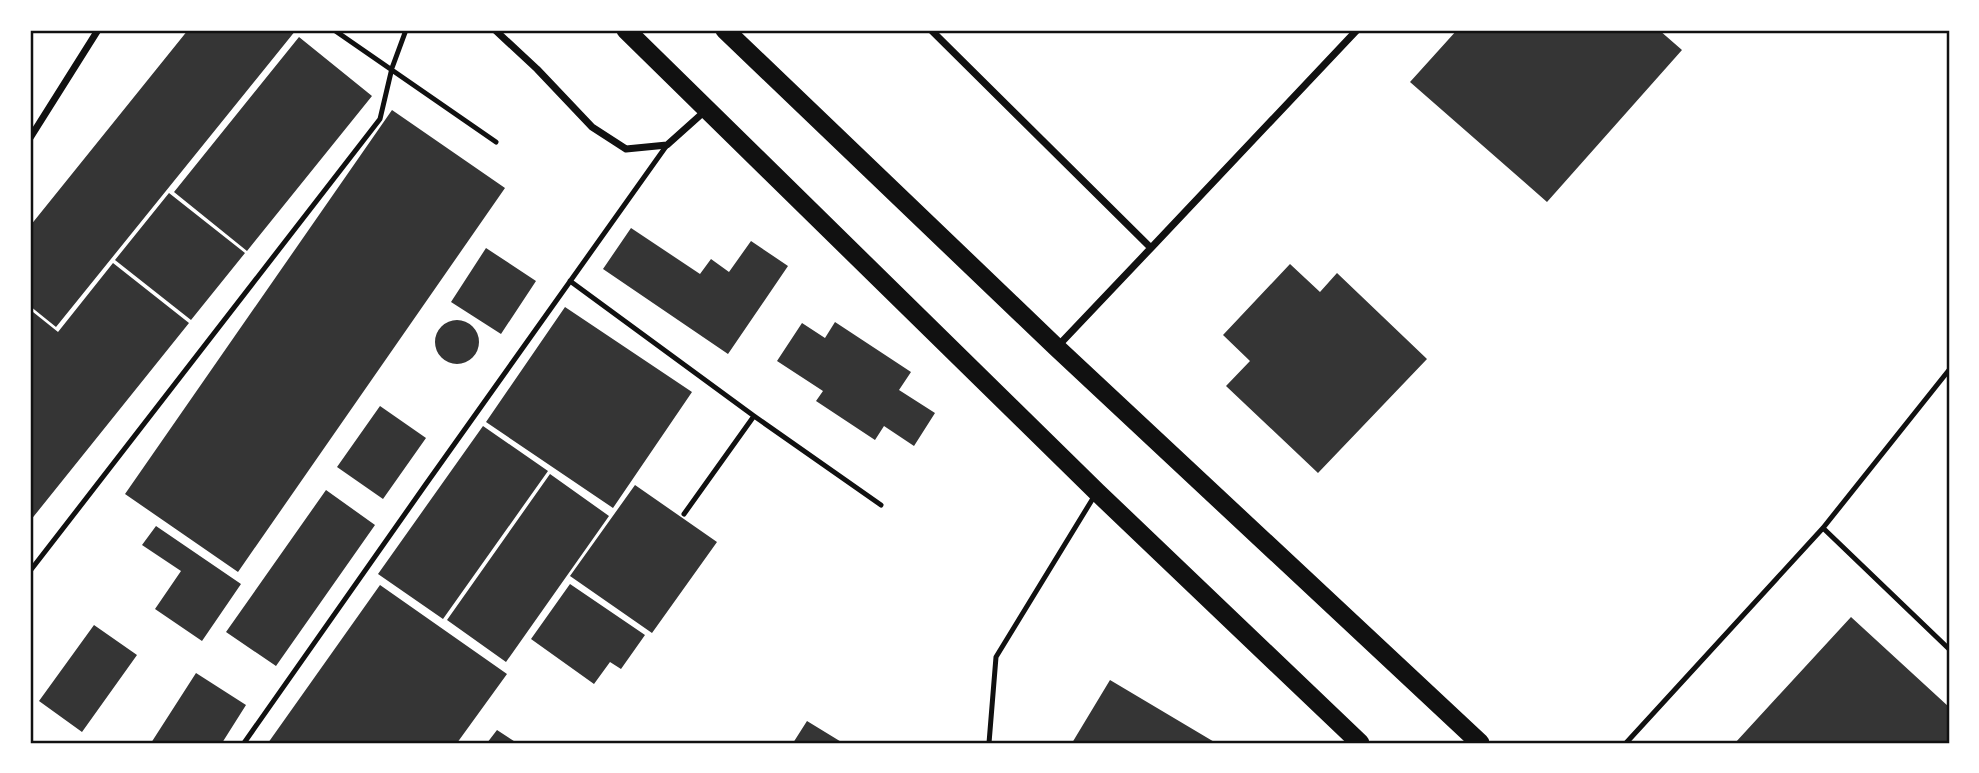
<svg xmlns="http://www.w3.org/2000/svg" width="1979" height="773" font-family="'Noto Serif',serif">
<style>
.building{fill:#353535}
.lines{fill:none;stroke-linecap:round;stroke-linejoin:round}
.service{stroke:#111;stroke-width:5}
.minor{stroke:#111;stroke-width:7}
.trunk{stroke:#111;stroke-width:19}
.neatline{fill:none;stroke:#111;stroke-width:2.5}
</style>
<rect width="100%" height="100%" fill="#fff"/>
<path class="building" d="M188,30H296L56,327L30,306V226Z
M1457,30H1659L1682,50L1547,202L1410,82Z
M299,37L372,96L247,251L174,192Z
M392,110L505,188L238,572L125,494Z
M169,193L245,253L191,320L115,260Z
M631,228L700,274L711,259L729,272L751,241L788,266L728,354L603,269Z
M486,248L536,281L501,334L451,302Z
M113,263L189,323L30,521V316L33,312L58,332Z
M1290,264L1320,292L1337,273L1427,359L1318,473L1226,386L1250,361L1223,335Z
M565,307L692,392L613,508L486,422Z
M435 342a22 22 0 1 1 44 0a22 22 0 1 1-44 0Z
M835,322L911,372L899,390L935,413L914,446L884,426L875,440L816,401L823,391L777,361L802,323L825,338Z
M380,406L426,438L383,499L337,467Z
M483,426L548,471L443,619L378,574Z
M550,474L609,516L506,662L447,620Z
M635,485L717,542L652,633L570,576Z
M326,490L375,525L276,666L226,632Z
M156,526L241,584L202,641L155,609L181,571L142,545Z
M570,584L645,635L621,669L610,662L594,684L531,639Z
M380,585L507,674L457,743H268Z
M1851,617L1949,707V743H1735Z
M94,625L137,655L82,732L39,701Z
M196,673L246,705L222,743H151Z
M1110,680L1216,743H1072Z
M807,721L843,743H793Z
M497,730L517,743H487Z"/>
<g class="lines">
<path class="service" d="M334,30L496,142
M570,281L754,416L881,505
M684,514L754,416
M1823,528L1949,649
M30,571L380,119L392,68L406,30
M244,743L426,484L667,145
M989,743L996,657L1095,495
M1626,743L1823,528L1949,370"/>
<path class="minor" d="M495,30L537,69L592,127L626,149L667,145L705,111
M931,30L1151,248L1057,347
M30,138L98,30
M1151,248L1357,30"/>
<path class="trunk" d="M626,30L1097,492L1360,743
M725,30L1056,347L1480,743"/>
</g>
<rect width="1979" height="773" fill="none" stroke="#ffffff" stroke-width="63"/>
<rect x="32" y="32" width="1916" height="710" class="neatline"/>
</svg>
